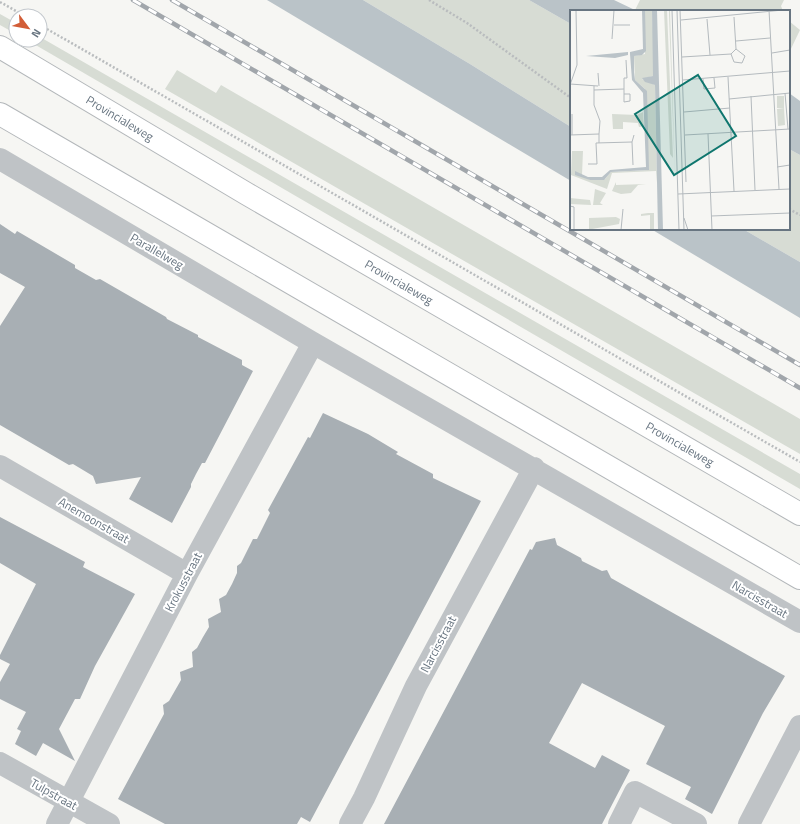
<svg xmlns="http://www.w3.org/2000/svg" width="800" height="824" font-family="'Titillium Web',sans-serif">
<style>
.green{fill:#d7dcd4}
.water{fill:#bac3c8}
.building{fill:#a8afb4}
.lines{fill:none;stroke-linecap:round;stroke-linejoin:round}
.major-casing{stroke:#b3b7ba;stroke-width:24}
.path{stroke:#b9bcbe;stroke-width:2.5;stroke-dasharray:2 2;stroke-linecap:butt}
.minor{stroke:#bfc3c6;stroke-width:22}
.major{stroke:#fff;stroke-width:22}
.rail-casing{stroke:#a1a6ab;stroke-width:4.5}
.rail{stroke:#fff;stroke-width:3;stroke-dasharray:9;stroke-linecap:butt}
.labels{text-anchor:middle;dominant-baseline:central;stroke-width:4;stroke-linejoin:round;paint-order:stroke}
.street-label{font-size:12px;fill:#687581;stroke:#fff}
.inset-road{fill:none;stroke:#b4babe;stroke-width:1}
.view{fill:#0f766e;fill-opacity:0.15;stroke:#0f766e;stroke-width:2}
.inset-edge{fill:none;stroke:#687581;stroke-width:2}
</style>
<rect width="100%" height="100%" fill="#f6f6f3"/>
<path class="green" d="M363,0H529L571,24V127L470,64Z
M640,0H784L781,6L783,11H637L635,10Z
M0,14L16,23V34L0,25Z
M789,21L800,30L789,53Z
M40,37L800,474V489L27,40H40Z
M177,70L216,93L221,85L800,419V454L165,89Z
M789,149L800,155V262L743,229H789Z"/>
<path class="water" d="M267,0H363L470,64L571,127V181Z
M529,0H614L637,11H571V24Z
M789,93L800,101V155L789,149Z
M651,229H743L800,262V318Z"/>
<path class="building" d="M0,224L15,234L17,231L75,265V268L96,280L100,279L166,317L167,319L198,335V337L242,360V365L253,371L205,463H202L196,474L191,484V487L172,523L129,499L141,477L96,484L93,476L73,464L69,465L0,425V326L25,287L0,273Z
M323,413L368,434L398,452L396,454L433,474V478L481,501L310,822L301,817L297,824H165L118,799L164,714L163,705L169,701L181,680L180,672L193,667L192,652L197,648L203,637L209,627L208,619L221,612L219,599L226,595L232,584L237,573V566L241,563L253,539H257L270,513L268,510L308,437L310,438Z
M0,517L85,562L83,567L135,594L95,666L80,699H75L59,729L75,761L43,743L36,756L15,744L21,731L17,729L26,712L0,699V682L10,664L0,659V655L36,584L0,563Z
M555,538L557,545L581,558L582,561L602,571L607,570L611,578L785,676L763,713L712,814L685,799L691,787L646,764L665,726L582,683L549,743L595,768L602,755L630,770L602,824H384L530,549L532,550L536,542Z"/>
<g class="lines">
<defs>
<path id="major" d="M0,47L247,194L800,514
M0,114L800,578"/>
</defs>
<use href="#major" class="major-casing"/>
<path class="path" d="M429,0L467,23L571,98
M0,2L25,16
M40,25L800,462
M789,209L800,215"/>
<path class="minor" d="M0,159L313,343L800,622
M0,466L187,574
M0,763L109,824
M57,824L187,574L313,343
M350,824L364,798L416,686L534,468
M619,824L635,792L696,824
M749,824L800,726"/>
<use href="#major" class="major"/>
<defs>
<path id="rail" d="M133,0L800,388
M172,0L800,365"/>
</defs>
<use href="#rail" class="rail-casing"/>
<use href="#rail" class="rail"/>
</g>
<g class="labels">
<g class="street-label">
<text transform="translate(120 118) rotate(31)">Provincialeweg</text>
<text transform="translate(157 251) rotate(30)">Parallelweg</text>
<text transform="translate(399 282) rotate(30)">Provincialeweg</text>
<text transform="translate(680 444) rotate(30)">Provincialeweg</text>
<text transform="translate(94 520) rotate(30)">Anemoonstraat</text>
<text transform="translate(183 582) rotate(-62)">Krokusstraat</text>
<text transform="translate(760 599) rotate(30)">Narcisstraat</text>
<text transform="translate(438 644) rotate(-62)">Narcisstraat</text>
<text transform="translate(54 794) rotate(29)">Tulpstraat</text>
</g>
</g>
<g transform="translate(570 10)">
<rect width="220" height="220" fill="#f6f6f3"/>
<path d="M75,0H82L84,44L83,66L72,69L85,75L87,173L86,161L42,163L37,179L1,165L2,141H13L12,165L6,161L20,170L35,169L41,162L78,160L75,79L65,70L64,46L75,44ZM94,0H97L103,148L100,144ZM99,0H100L105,167L99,5ZM207,86H214V98H207ZM214,98L215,115L208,116L207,99ZM73,102L74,116L69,117L68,113L53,112V119H43L42,104L67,105ZM46,172V175L76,174L68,175L61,183L51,184L42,181ZM25,179L36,183L30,193L33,195H23ZM0,188L20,190L21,195L0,194ZM78,203H84V220H80V205L71,206V204ZM46,207L50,209L49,214L17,220L19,219V208Z" fill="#d7dcd4"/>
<path d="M72,0H75L76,41L72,45L64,46V62L65,70L77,81L79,160L41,162L34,170H20L5,165V161L18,167H32L40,160L76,157L73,83L62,70L60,44V42L73,39ZM82,0H87L93,220H88L85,75L75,72L72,68L83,66ZM58,42V45L45,48L16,46Z" fill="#bac3c8"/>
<path class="inset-road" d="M102,0L109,220M107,0L114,220M110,0L116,172M199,0L209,179M137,9L140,45M111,10L213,0M44,15H60M42,29L44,0M166,31L200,28M202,43L220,40M161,44L164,52L172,53L175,46L166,39M112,47L161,44L166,39L164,7M28,63L29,76M158,67L164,181M133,69L134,79L145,78L144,68M113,70L220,61M0,74L28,76M0,75L7,55L6,0M24,76V95L30,111L29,124M24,80L54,79M215,83L218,119M54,84H60V91L54,92V68H57L56,50M181,86L185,180M159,89L220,83M114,102L160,98M2,104V125M138,124L142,220M0,125L29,124V133M115,125L220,119M62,132L63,155M18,154H27L26,133L62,132L64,125M207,157L220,155M108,184L220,179M0,196L4,197V220M141,206L220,203M114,208L118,220M51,220L53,199"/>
<path class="view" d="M128,65L166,126L104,165L65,104Z"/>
<rect width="220" height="220" class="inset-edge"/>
</g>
<g transform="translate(28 28) rotate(122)"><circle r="19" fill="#ffffff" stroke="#c3c8cd"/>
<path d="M0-3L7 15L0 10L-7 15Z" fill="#d25d37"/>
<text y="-6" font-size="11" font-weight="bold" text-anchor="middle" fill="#687581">N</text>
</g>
</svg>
